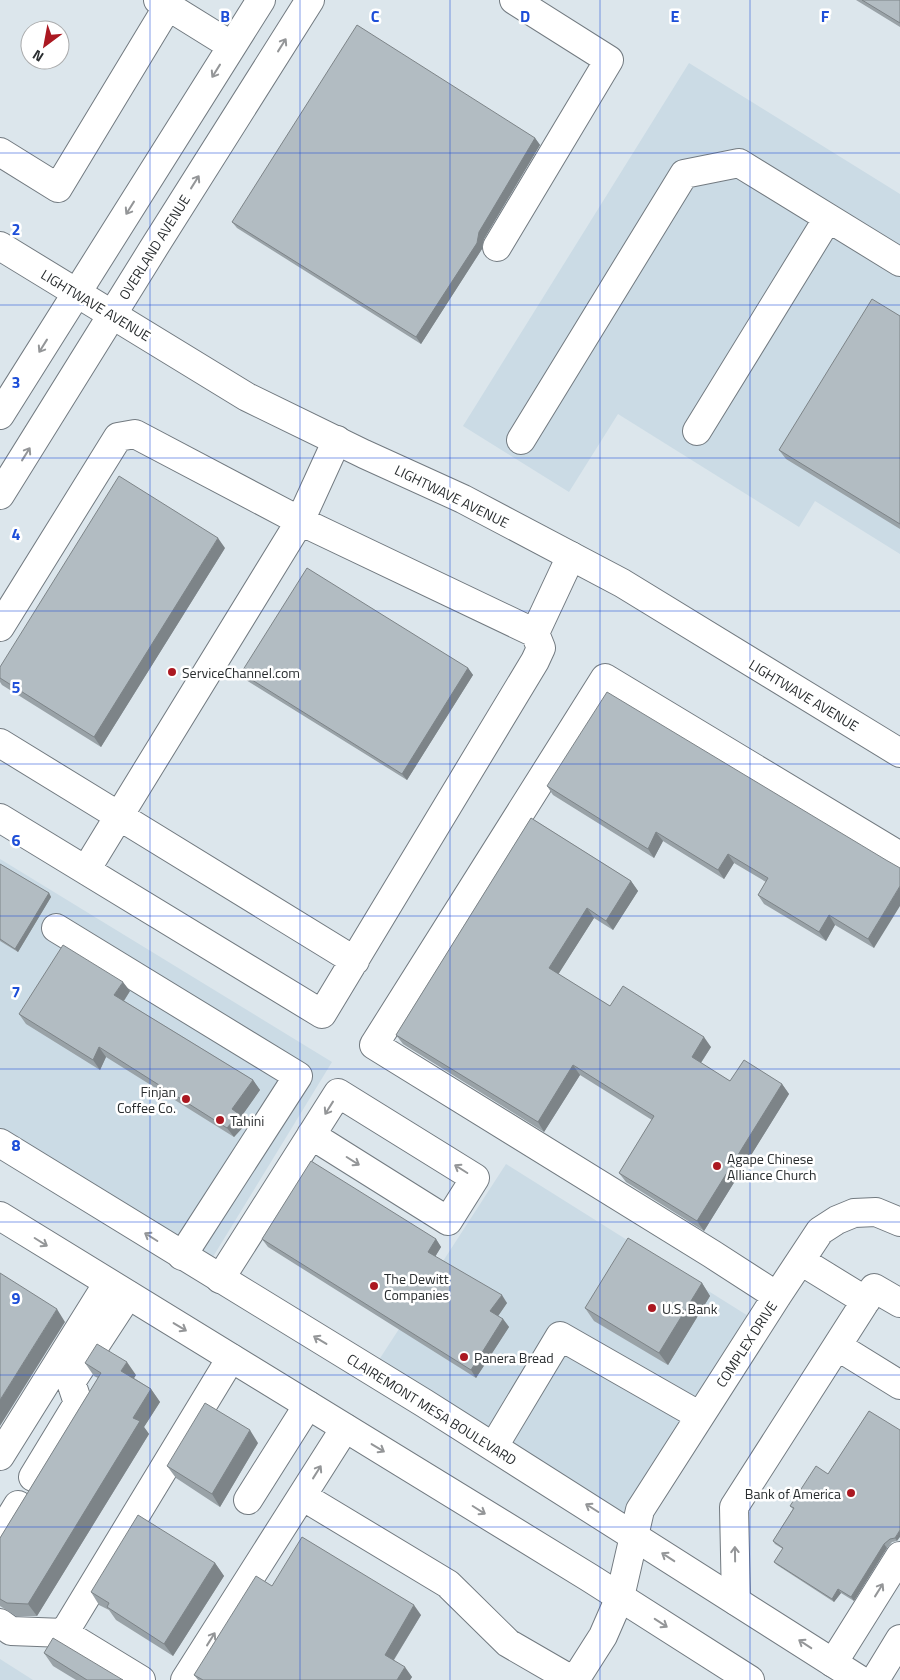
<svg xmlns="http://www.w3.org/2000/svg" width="900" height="1680" font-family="'Titillium Web',sans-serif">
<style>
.built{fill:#cbdbe5}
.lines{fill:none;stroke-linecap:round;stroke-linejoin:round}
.minor-casing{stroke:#727a80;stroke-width:30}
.major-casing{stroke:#727a80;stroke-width:30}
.minor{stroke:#fff;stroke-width:28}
.major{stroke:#fff;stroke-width:28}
.wall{fill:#99a2a7}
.shaded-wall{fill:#7d8488}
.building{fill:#b2bcc2;stroke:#7d8488}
.oneway{stroke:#949698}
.grid{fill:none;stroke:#1d4ed8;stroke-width:1;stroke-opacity:0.55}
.poi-dot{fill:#ab1821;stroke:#fff;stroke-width:2}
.labels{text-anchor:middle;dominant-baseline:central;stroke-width:5;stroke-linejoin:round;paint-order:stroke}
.street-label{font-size:14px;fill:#2a2e30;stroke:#fff}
.poi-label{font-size:14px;fill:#2a2e30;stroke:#fff;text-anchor:start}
.grid-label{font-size:16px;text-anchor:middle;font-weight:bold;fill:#1d4ed8;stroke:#fff;stroke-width:5;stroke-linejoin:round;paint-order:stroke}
</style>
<rect width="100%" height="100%" fill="#dce6ec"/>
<path class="built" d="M689,63L900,194V554L815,501L799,527L618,414L569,492L463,426Z
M0,859L332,1062L208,1265L0,1136Z
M506,1164L753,1319L622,1518L375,1366Z
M0,1659L33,1680H0Z"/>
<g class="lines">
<defs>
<path id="minor" d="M158,0L232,46
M0,152L58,188L168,6
M497,247L609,60L514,0
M0,415L261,0
M697,431L828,218
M337,440L300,521L535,633L571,556
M521,440L684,174L739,163L900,262
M0,495L153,249L310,0
M0,627L118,437L135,434L300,521L119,816L0,743
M0,818L322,1014L535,661L541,648L535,633
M86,870L119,816L355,961
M56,928L298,1076L182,1256
M801,1261L866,1301
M220,1279L338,1093L475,1178L448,1221L311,1135
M777,1296L712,1254L374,1045L605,678L900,856
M900,1303L874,1288L837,1346L900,1385
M494,1446L560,1336L700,1416
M0,1456L108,1283
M33,1477L78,1403L71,1382L128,1295
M302,1496L448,1584L508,1643L572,1680
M248,1500L308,1405
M0,1534L18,1505
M736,1601L734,1507L837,1346
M0,1623L11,1631L64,1633
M833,1663L900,1556
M141,1680L64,1633L231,1358
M185,1680L345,1428
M575,1680L603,1636L620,1597L640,1510L777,1296L820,1231L837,1220L854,1213L876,1212L900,1222
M875,1680L900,1639"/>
<path id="major" d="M0,246L247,397L364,454L463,499L622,583L900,753
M0,1143L424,1403L860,1680
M0,1216L590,1578L750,1680"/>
</defs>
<use href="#minor" class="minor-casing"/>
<use href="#major" class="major-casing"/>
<use href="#minor" class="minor"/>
<use href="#major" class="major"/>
</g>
<path class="wall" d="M856,0H900V27Z
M535,138L540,145L484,239L482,249L421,344L237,228L232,222Z
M900,316V529L786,459L779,450Z
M225,548L101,747L2,685L0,682V667Z
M468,668L473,675L407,780L246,680L241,673Z
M547,786L886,860L874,948L835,925L826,941L764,904L758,895L766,882L734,863L724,879L663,841L654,858L553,795Z
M531,818L631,881L638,891L613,930L594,918L558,974L610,1006L711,1047L701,1063L730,1081L782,1084L789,1094L704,1231L626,1182L619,1173L652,1120L580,1075L544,1132L403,1044L396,1035Z
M0,864L49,893L51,897L18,952L0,941Z
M130,991L124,1001L253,1080L260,1090L241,1117L246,1124L234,1137L106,1057L100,1070L26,1024L19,1014Z
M262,1239H436L441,1247L435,1257L507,1303L498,1316L503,1319L509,1327L476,1378L268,1247Z
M702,1283L710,1296L668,1365L594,1321L585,1308Z
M85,1363L136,1375L134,1378L151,1389L160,1402L144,1427L149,1434L37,1616H16L0,1606V1538L98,1378L94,1376Z
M869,1411L897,1541L892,1542L887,1548L854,1601L841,1593L834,1602L777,1565L774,1562L783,1549L775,1544L773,1541L793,1509L790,1506L828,1474Z
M258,1443L220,1507L176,1478L167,1466Z
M215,1563L224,1576L173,1656L116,1620L109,1610L99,1605L91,1592Z
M272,1586L421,1615L394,1660L412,1677L410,1680H198L194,1675Z
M44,1653L123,1680H76L53,1666Z"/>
<path class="shaded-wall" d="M535,138L540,145L484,239L482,249L421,344L416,337Z
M218,538L225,548L101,747L94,737Z
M468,668L473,675L407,780L402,774Z
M656,832L663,841L654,858L648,849Z
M728,854L734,863L724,879L718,870Z
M631,881L638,891L613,930L606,921Z
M900,886V906L874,948L868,939Z
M49,893L51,897L18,952L15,949Z
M587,908L594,918L556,978L549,968Z
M829,915L835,925L826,941L819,932Z
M123,982L130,991L121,1005L114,995Z
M704,1037L711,1047L698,1067L692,1057Z
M99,1047L106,1057L100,1070L93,1060Z
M573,1065L580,1075L544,1132L538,1122Z
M253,1080L260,1090L241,1117L246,1124L234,1137L227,1128L232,1109Z
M782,1084L789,1094L704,1231L697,1221Z
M436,1239L441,1247L433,1260L428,1252Z
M702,1283L710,1296L668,1365L659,1353Z
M502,1295L507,1303L496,1319L490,1311Z
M57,1309L65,1322L0,1426V1400Z
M503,1319L509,1327L476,1378L471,1370Z
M127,1362L136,1375L130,1384L121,1371Z
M151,1389L160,1402L144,1427L149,1434L37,1616L28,1604L133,1418Z
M250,1430L258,1443L220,1507L212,1494Z
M900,1530V1537L897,1541L895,1538Z
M884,1544L887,1548L854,1601L851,1597Z
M215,1563L224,1576L173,1656L164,1644Z
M838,1589L841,1593L834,1602L832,1599Z
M414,1605L421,1615L391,1664L385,1655Z
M405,1667L412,1677L410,1680H397Z"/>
<path class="building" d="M862,0H900V23Z
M357,25L535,138L479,232L477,243L416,337L232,222Z
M872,299L900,316V524L779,450Z
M119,476L218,538L94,737L0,678V667Z
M307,568L468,668L402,774L241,673Z
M607,692L886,860L900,868V886L868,939L829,915L819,932L758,895L768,878L728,854L718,870L656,832L648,849L547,786Z
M531,818L631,881L606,921L587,908L549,968L610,1006L623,986L704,1037L692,1057L730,1081L744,1060L782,1084L697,1221L619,1173L654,1116L573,1065L538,1122L396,1035Z
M0,864L49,893L15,949L0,939Z
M63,945L123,982L114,995L253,1080L232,1109L239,1114L227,1128L99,1047L93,1060L19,1014Z
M311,1161L436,1239L428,1252L502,1295L490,1311L503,1319L471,1370L262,1239Z
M628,1238L702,1283L659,1353L585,1308Z
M0,1273L57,1309L0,1400Z
M97,1344L127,1362L121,1371L151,1389L133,1418L140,1421L28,1604L7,1603L0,1599V1538L101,1373L85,1363Z
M205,1403L250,1430L212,1494L167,1466Z
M869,1411L900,1430V1530L895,1538L890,1539L884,1544L851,1597L838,1589L832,1599L774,1562L783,1548L773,1541L794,1508L790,1506L816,1466L828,1474Z
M138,1515L215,1563L164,1644L107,1607L109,1603L91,1592Z
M302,1537L414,1605L385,1655L405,1667L397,1680H203L194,1675L256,1576L272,1586Z
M53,1638L123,1680H87L44,1653Z"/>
<defs><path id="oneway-shaft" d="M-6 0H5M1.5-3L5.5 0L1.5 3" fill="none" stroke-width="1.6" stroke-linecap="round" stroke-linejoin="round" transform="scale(1.25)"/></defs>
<g class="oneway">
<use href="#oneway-shaft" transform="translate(282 45) rotate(-58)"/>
<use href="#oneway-shaft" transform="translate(216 71) rotate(122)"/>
<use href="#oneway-shaft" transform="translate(195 182) rotate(-58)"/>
<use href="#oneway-shaft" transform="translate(130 208) rotate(122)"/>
<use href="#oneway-shaft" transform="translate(43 346) rotate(122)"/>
<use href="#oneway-shaft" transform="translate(26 454) rotate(-58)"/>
<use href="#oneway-shaft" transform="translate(329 1108) rotate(122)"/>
<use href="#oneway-shaft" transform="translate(353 1161) rotate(32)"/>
<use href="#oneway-shaft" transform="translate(461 1169) rotate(-148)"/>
<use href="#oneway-shaft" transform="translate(151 1237) rotate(-148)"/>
<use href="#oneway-shaft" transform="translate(41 1242) rotate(32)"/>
<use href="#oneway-shaft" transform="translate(180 1327) rotate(31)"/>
<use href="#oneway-shaft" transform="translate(320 1340) rotate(-149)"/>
<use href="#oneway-shaft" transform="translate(378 1448) rotate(31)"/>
<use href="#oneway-shaft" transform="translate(317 1472) rotate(-58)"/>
<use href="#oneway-shaft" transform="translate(592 1508) rotate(-148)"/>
<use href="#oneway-shaft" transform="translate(479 1510) rotate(32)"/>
<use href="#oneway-shaft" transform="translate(735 1554) rotate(-91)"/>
<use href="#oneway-shaft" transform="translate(668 1557) rotate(-147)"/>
<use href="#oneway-shaft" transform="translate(879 1590) rotate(-58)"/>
<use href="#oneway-shaft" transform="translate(661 1623) rotate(33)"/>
<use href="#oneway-shaft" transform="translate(211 1639) rotate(-58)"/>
<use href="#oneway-shaft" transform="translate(805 1644) rotate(-147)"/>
</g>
<path class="grid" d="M150,0V1680M300,0V1680M450,0V1680M600,0V1680M750,0V1680M0,153H900M0,305H900M0,458H900M0,611H900M0,764H900M0,916H900M0,1069H900M0,1222H900M0,1375H900M0,1527H900"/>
<g class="poi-dot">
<circle cx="172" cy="672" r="5"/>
<circle cx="186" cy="1099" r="5"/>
<circle cx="220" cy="1120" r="5"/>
<circle cx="717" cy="1166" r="5"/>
<circle cx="374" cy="1286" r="5"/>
<circle cx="652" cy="1308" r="5"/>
<circle cx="464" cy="1357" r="5"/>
<circle cx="851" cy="1493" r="5"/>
</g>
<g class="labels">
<g class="street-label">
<text transform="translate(154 247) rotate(-58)">OVERLAND AVENUE</text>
<text transform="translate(96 305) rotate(31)">LIGHTWAVE AVENUE</text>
<text transform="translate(452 496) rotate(26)">LIGHTWAVE AVENUE</text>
<text transform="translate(804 695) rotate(31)">LIGHTWAVE AVENUE</text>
<text transform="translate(746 1344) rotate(-57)">COMPLEX DRIVE</text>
<text transform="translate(432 1409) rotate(32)">CLAIREMONT MESA BOULEVARD</text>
</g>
<g class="poi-label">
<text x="182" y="672">ServiceChannel.com</text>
<text x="176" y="1091" text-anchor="end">Finjan<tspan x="176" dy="16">Coffee Co.</tspan></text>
<text x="230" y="1120">Tahini</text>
<text x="727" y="1158">Agape Chinese<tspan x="727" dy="16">Alliance Church</tspan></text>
<text x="384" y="1278">The Dewitt<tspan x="384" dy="16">Companies</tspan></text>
<text x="662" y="1308">U.S. Bank</text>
<text x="474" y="1357">Panera Bread</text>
<text x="841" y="1493" text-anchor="end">Bank of America</text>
</g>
</g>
<g class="grid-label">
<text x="225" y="22">B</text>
<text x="375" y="22">C</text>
<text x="525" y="22">D</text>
<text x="675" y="22">E</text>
<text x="825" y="22">F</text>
<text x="16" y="235">2</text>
<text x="16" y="388">3</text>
<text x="16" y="540">4</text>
<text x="16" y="693">5</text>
<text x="16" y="846">6</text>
<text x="16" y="998">7</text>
<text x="16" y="1151">8</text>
<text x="16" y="1304">9</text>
</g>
<g transform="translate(45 45) rotate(212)"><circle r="24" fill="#ffffff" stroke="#aaabac"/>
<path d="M0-4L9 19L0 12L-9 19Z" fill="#ab1821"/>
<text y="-8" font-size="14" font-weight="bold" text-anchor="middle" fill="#2a2e30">N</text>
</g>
</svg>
